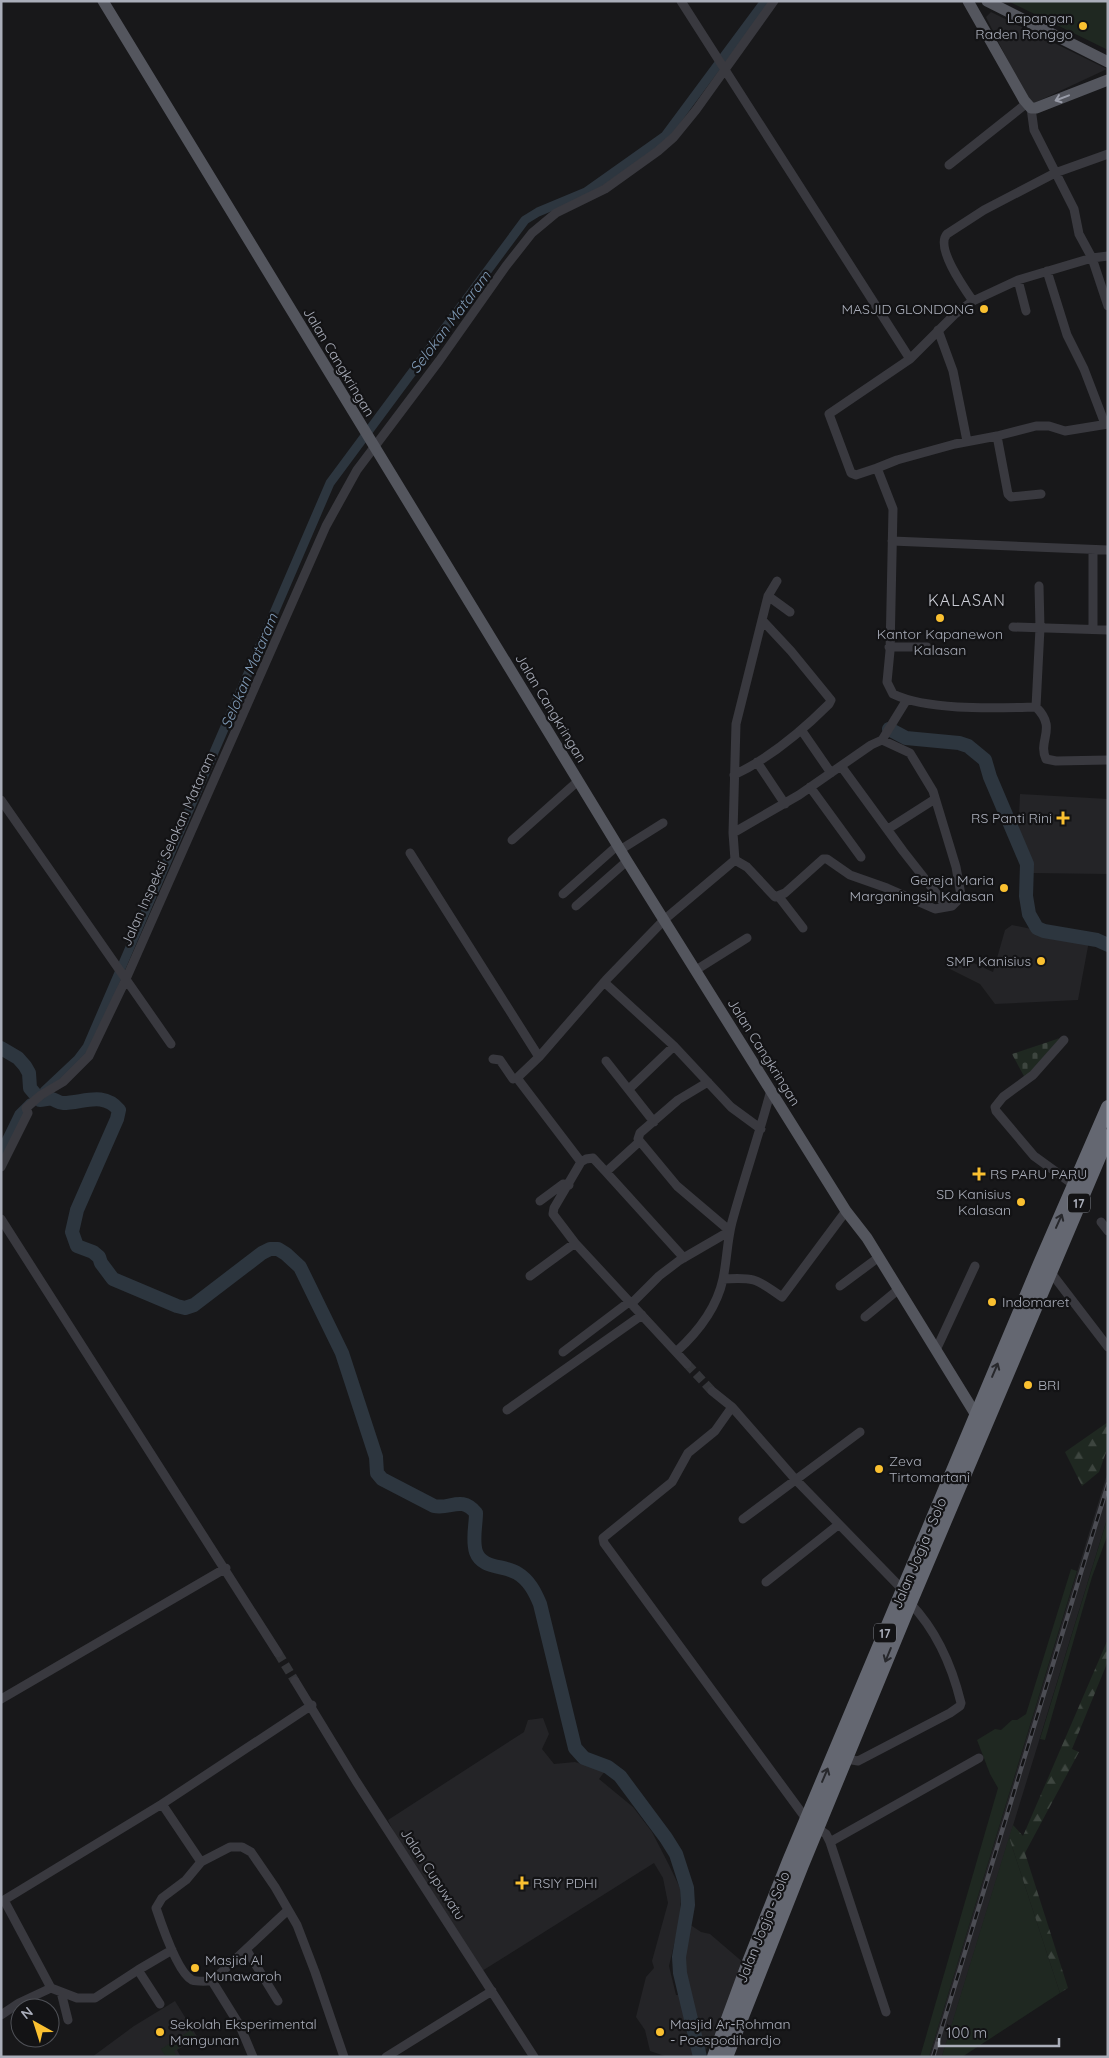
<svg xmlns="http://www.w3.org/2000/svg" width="1109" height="2058" font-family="Quicksand,sans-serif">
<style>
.built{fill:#242427}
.grass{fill:#1f2821}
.forest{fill:url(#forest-firs)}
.cemetery{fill:url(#cemetery-stones)}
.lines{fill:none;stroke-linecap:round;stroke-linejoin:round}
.canal{stroke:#2d363f;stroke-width:9}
.river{stroke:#2d363f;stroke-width:14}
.minor-tunnel{stroke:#35363a;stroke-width:9;stroke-dasharray:9 4.5;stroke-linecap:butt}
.minor{stroke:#39393f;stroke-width:9}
.major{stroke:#54565e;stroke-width:11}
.highway{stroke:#646771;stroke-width:14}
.rail-casing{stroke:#4c4d54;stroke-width:4.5}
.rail{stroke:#131315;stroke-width:2.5;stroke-dasharray:8;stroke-linecap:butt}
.oneway{stroke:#999ca8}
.oneway2{stroke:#27282c}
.poi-dot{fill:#fac030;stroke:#131315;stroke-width:2}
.labels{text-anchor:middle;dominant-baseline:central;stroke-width:4.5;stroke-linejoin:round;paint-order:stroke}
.shield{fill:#131315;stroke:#7d8088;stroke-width:1}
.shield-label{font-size:12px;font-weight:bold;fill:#aaaeba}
.poi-label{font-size:14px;fill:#aaaeba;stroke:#131315;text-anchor:start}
.street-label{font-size:14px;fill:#aaaeba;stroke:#131315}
.water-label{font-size:15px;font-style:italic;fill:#7f9ab6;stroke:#131315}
.quarter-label{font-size:16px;letter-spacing:1px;fill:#cbcdd6;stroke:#131315}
</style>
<defs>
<pattern id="forest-firs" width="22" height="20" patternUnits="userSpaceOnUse" patternTransform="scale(1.25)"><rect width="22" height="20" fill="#1f2821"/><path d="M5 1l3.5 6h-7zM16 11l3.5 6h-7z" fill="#3d453f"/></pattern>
<pattern id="cemetery-stones" width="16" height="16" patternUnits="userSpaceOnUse" patternTransform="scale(1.25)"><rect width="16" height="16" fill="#1f2821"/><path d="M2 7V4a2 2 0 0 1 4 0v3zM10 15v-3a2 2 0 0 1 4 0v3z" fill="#3d453f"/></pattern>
</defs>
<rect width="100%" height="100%" fill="#18181a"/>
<path class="built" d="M991,12L1107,69L1030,105L986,17Z
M1020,794L1108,799V874L1031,873L1027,857L1018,838Z
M1012,925L1089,941L1078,1000L995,1004L980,984L948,968L956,955L993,972L1005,930Z
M1108,1471V1516L942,2057H929Z
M543,1718L549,1734L542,1749L554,1764L575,1762L605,1771L599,1779L633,1807L652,1832L669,1865L680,1888L681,1915L669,1966L676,1995L686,1994L681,1968L685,1935L689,1924L701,1932L710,1934L745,1964L728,2010L702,2057H668L650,2051L645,2030L636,2017L646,1977L654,1968L652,1961L668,1903L663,1878L654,1863L482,1971L406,1858L388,1820L524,1732L528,1720Z
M175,2001L198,2038L177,2050L181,2057H92L134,2026Z"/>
<path class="grass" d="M1008,1H1108V50Z
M1108,1516V1534L1092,1577L1045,1740L1040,1739Z
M1071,1569L1077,1571L929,2057H920L998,1788L990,1774L977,1740L995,1729L1001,1730L1012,1720H1017L1026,1714Z
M1009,1837L1060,1993L962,2057L942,2056Z
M191,2030L196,2037L174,2051L177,2057H166L161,2049Z"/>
<path class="forest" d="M1108,1422V1447L1099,1472L1082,1486L1065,1452Z
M1108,1639V1661L1072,1749L1079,1752L1025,1853L1068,1988L1060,1993L1009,1837L1013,1825L1023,1836Z"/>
<path class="cemetery" d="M1060,1038L1025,1078L1012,1054Z"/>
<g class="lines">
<path class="canal" d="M44,1091L78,1059L87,1047L330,483L525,220L538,212L586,192L665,136L765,1
M1,1151L19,1114L30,1103"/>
<path class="river" d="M889,729L906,738L959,743L968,746L985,760L990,777L1027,864L1026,896L1029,914L1037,928L1044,931L1097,940L1108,945
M1,1048L18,1058L25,1066L29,1073L30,1088L40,1100C44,1100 47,1098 52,1099C56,1100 59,1103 63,1103C83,1103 103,1091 119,1110L117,1119L77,1210L72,1232L77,1246L93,1252L99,1257L101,1263L113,1279L177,1306L185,1308L194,1305L262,1253L270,1249H278L286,1254L300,1267L342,1353L376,1457L377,1473L382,1479L434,1506C450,1510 461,1495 476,1513C476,1525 472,1540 476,1552C482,1569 504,1565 517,1573C529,1580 535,1592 540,1604L575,1748L584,1758L608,1767L620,1776L666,1838L676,1854L687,1888L688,1905L679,1957L680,1973L700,2057"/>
<path class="minor-tunnel" d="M687,1364L712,1391
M278,1653L295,1681"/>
<path class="minor" d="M681,1L910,359
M1031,108L1034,130L1074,209L1079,234L1092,258L1108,306
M949,165L1027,103
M1108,256L1092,258L1018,280L973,301L955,314L910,359L829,414L851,473L856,475L877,468L893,509L890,651L887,682L893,694C929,711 995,708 1036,707C1058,729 1037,740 1046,759L1056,761L1108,760
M1047,271L1067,335L1084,369L1105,424
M1018,280L1026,311
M973,301C964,288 935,247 947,234L984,210L1055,173L1108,154
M938,330L953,371L967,441
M997,436L1008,494L1011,497L1041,494
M877,468L897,460L955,444L997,436L1036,426H1049L1065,431L1108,424
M892,541L1108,550
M768,596L790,612
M1013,627L1108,630
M1093,629V550
M889,647H927
M1036,707L1040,628L1039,586
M802,731L831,773
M757,762L785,804
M841,766L903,851L947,907
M734,775C770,758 801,732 829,704L831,700L791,651L763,621
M810,787L861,857
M1,800L171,1044
M888,829L935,799
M733,833L799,795L871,745L882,740L906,701
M512,840L578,781
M620,850L663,823
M410,853L539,1057
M735,860L747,867L775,897L785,893L823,859H827L850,875L887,888L935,909L952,906L957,901L961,895L956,867L933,791L910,753L882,740
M735,860L733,833L736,724L768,596L777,581
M563,894L618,845
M779,897L803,928
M576,906L627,861
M696,970L747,938
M604,982L674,1046L731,1107L761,1129
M1064,1040L1033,1075L1003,1097L995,1107L996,1111L1034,1156L1074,1185
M493,1059L500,1060L513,1079L517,1078L581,1162
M606,1061L654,1122
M517,1078L539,1057L606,980L665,919L735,860
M708,1082L678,1100L640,1133L638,1139L677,1186L730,1231
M629,1089L674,1046
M639,1142L606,1172L593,1158L586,1159L581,1162L554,1208L553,1214L575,1243L687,1364
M1,1167L28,1113L26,1108L41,1095L63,1082L89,1056L126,979L326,526L357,470L439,361L506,266L532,233L556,213L605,189L658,151L674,137L696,110L774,1
M606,1172L684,1258
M540,1201L563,1184L569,1185
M1,1219L278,1653
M1101,1222L1108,1231
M1049,1270L1108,1347
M530,1276L575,1243
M723,1279C756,1277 756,1279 782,1297L846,1211
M840,1286L879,1257
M631,1304L659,1276L680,1260L730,1231
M865,1317L899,1289
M936,1350L975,1266
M563,1352L629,1302
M676,1352C697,1333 717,1307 723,1279C727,1260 727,1241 732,1222C744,1178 759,1135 771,1090
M712,1391L732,1407L795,1479L903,1590
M732,1407L715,1431L688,1453L672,1482L603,1538L604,1543L807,1820
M507,1410L642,1315
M743,1519L860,1432
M766,1582L838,1525
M295,1681L356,1781L534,2057
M1,1699L226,1568
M846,1759L858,1761L950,1713L960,1706L961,1703C952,1666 937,1631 910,1603
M162,1804L201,1862L230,1847H242L251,1852L275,1887L297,1925L315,1972L344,2057
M817,1828L826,1834L830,1842L886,2012
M830,1842L979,1758
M201,1862L186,1880L162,1898L156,1908C161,1923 178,1973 192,1980C198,1982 206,1981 212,1981L240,2026L253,2057
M4,1900L51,1988
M1,1902L162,1804L312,1705
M246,1949L278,2001
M138,1970L160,2004
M212,1981L288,1910
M61,1992L68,2020
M1,2015L19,2003L51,1988L77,1998H95L138,1970L172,1950
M386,2057L492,1991"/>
<path class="major" d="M103,1L627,861L846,1211L867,1238L976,1415L982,1417
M968,1L1024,100L1031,108H1036L1108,80
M987,1L1108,62"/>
<path class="highway" d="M714,2057L749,1962L789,1861L1039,1266L1108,1107
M726,2057L802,1865L910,1603L1108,1136"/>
<defs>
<path id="rail" d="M933,2057L1108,1484"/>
</defs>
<use href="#rail" class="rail-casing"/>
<use href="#rail" class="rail"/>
</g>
<defs><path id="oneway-shaft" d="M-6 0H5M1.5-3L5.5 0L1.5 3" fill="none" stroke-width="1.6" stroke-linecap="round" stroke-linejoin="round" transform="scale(1.25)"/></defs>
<use class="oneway" href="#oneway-shaft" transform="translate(1062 98) rotate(159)"/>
<g class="oneway2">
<use href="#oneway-shaft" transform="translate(1059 1221) rotate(-66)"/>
<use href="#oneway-shaft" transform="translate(995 1370) rotate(-67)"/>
<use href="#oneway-shaft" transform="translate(888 1655) rotate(112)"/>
<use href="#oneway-shaft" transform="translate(825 1775) rotate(-67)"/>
</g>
<g class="poi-dot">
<circle cx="1083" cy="26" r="5"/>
<circle cx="984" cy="309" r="5"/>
<circle cx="940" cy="618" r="5"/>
<path d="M1060.5 810.5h5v5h5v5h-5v5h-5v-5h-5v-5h5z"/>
<circle cx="1004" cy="888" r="5"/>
<circle cx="1041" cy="961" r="5"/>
<path d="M976.5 1166.5h5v5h5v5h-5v5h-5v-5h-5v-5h5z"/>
<circle cx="1021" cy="1202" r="5"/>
<circle cx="992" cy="1302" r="5"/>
<circle cx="1028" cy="1385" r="5"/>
<circle cx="879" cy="1469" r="5"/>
<path d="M519.5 1875.5h5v5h5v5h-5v5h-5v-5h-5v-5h5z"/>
<circle cx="195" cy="1968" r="5"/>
<circle cx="160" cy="2032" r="5"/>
<circle cx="660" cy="2032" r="5"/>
</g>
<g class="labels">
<g class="shield">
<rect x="1068" y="1193.5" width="22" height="19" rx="4"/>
<rect x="874" y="1623.5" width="22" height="19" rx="4"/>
</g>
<g class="shield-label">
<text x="1079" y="1203">17</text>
<text x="885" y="1633">17</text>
</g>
<g class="poi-label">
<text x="1073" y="18" text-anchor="end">Lapangan<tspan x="1073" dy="16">Raden Ronggo</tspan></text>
<text x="974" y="309" text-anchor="end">MASJID GLONDONG</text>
<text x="940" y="634" text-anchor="middle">Kantor Kapanewon<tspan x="940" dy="16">Kalasan</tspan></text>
<text x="1052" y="818" text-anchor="end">RS Panti Rini</text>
<text x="994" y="880" text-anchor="end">Gereja Maria<tspan x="994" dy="16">Marganingsih Kalasan</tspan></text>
<text x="1031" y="961" text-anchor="end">SMP Kanisius</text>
<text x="990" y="1174">RS PARU PARU</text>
<text x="1011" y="1194" text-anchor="end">SD Kanisius<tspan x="1011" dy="16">Kalasan</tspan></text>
<text x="1002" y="1302">Indomaret</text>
<text x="1038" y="1385">BRI</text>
<text x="889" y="1461">Zeva<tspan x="889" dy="16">Tirtomartani</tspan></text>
<text x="533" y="1883">RSIY PDHI</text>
<text x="205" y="1960">Masjid Al<tspan x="205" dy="16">Munawaroh</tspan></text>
<text x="170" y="2024">Sekolah Eksperimental<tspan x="170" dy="16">Mangunan</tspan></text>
<text x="670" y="2024">Masjid Ar-Rohman<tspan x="670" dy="16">- Poespodihardjo</tspan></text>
</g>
<g class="street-label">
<text transform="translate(339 362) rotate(59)">Jalan Cangkringan</text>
<text transform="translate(551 708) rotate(59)">Jalan Cangkringan</text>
<text transform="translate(168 849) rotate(-66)">Jalan Inspeksi Selokan Mataram</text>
<text transform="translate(764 1052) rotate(58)">Jalan Cangkringan</text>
<text transform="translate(919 1553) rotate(-67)">Jalan Jogja - Solo</text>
<text transform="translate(433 1874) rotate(57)">Jalan Cupuwatu</text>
<text transform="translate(763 1927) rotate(-68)">Jalan Jogja - Solo</text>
</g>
<g class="water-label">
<text transform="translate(450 322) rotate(-53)">Selokan Mataram</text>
<text transform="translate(249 671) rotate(-67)">Selokan Mataram</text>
</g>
<g class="quarter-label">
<text x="967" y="600">KALASAN</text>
</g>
</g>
<rect width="1109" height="2058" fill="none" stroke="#aaaeba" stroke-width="5"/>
<g transform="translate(35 2023) rotate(321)"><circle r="24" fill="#131315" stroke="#4f5157"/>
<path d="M0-4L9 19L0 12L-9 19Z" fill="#fac030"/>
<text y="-8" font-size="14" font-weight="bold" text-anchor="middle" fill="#aaaeba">N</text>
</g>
<path d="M939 2038v8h120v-8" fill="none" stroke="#aaaeba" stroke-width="2.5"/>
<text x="946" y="2038" font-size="15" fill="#aaaeba" stroke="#131315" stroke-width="4" paint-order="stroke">100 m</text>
</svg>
